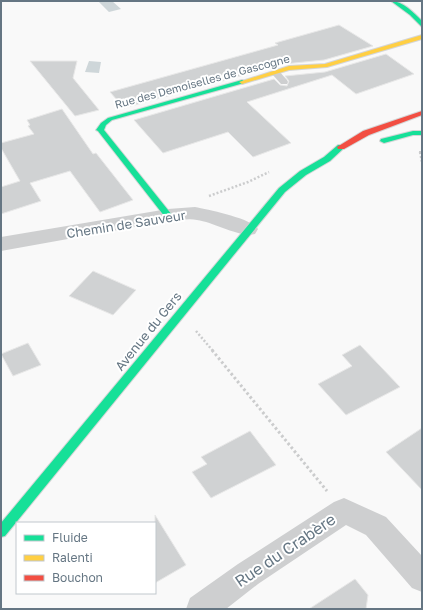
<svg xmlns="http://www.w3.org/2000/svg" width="423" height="610" font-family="'Golos Text',sans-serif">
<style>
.water{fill:#ced6d9}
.building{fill:#d0d2d3;stroke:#e8e8e8}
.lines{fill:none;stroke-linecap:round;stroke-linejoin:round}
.fast-casing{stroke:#d5d6d7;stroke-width:2}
.slow-casing{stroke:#d5d6d7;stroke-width:2}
.jam-casing{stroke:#d5d6d7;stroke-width:2}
.path-far2{stroke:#cbcccd;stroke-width:2;stroke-dasharray:1.5 1.5;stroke-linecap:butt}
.path-far1{stroke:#cbcccd;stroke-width:2.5;stroke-dasharray:2 2;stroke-linecap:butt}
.path{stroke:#cbcccd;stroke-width:3;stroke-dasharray:2.5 2.5;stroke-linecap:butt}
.lane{fill:#cecfd0;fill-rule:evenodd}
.street{fill:#cecfd0;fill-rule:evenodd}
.fast{fill:#16e098;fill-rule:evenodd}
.slow{fill:#ffcf43;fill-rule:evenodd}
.jam{fill:#f24e42;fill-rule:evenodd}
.labels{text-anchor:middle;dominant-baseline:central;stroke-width:4;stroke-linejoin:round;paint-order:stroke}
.far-street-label{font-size:11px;fill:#657683;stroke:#fff}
.street-label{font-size:13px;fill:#657683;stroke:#fff}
.near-street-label{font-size:16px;fill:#657683;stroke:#fff}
</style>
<rect width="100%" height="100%" fill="#f9f9f9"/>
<path class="water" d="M98,1H112L121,9L109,12Z
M89,61L101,62L99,73L85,72Z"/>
<path class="building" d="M339,25L373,46L324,60L284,64L124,108L110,92L278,45L275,43Z
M386,54L414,74L356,94L332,75L247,102L291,143L253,157L228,132L163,153L134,120L274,79L280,85L287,86L289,81L285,76L325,72Z
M30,61H77L73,78L99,110L75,116Z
M62,109L93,154L96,153L133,200L100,212L70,171L30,183L41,201L1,214V187L20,181L1,148V143L34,134L28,126L30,125L27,120Z
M93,271L136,290L113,315L69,296Z
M28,343L41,365L13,376L1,354Z
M360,345L400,387L346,415L318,384L352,366L342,355Z
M422,428V490L386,452Z
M250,431L276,465L211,498L192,472L207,464L201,457Z
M155,515L186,565L155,583Z
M355,579L368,595L366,609H309Z"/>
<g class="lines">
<defs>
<path id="fast" d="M391,1C403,1 414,13 422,21V27L410,15Z
M242,80L244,81V83L112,120L106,125L104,130L172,215L168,218L165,217L98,131L96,130L101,123L108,118Z
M413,131H422V135H413L384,143L380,141L381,139Z
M338,145H344L345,147L330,161L306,175L285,192L5,536L1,537V523L279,188L300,171L324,157Z"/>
<path id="slow" d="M422,35V39L327,67L289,70L242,84L239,82L289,66L325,64Z"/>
<path id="jam" d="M422,111V115L369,135L344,149H338L337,147L363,131Z"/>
</defs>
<use href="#fast" class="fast-casing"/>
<use href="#slow" class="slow-casing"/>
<use href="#jam" class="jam-casing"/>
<path class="path-far2" d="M420,151V153"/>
<path class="path-far1" d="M420,152L422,162
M209,196L248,182L269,172
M196,331L213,351"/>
<path class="path" d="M212,350L327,491"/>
<path class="lane" d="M275,69L278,70L287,80L288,82L287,84H281L272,74L271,72Z"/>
<path class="street" d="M195,207C209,210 251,218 258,229L255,234C239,238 214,222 197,220C188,218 177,221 168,221L1,251V237L168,209Z
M344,498L386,517L422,556V592L412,588L366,535L346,525L258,584L226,609H186L190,598L238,564L334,502Z"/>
<use href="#fast" class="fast"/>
<use href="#slow" class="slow"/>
<use href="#jam" class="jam"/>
</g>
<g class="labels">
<g class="far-street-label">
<text transform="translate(202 81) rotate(-15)">Rue des Demoiselles de Gascogne</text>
</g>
<g class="street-label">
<text transform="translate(126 224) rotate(-9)">Chemin de Sauveur</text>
<text transform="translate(148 331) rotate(-51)">Avenue du Gers</text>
</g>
<g class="near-street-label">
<text transform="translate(285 550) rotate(-34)">Rue du Crabère</text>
</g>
</g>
<rect width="423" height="610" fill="none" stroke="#657683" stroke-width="4"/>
<rect x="16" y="522" width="140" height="72" fill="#ffffff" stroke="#c1c8cd"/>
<rect x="24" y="535" width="20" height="6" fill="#16e098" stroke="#c1c8cd"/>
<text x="52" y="542" font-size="12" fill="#657683">Fluide</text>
<rect x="24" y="555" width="20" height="6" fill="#ffcf43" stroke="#c1c8cd"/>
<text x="52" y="562" font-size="12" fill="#657683">Ralenti</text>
<rect x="24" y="575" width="20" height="6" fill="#f24e42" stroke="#c1c8cd"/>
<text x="52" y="582" font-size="12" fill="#657683">Bouchon</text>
</svg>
